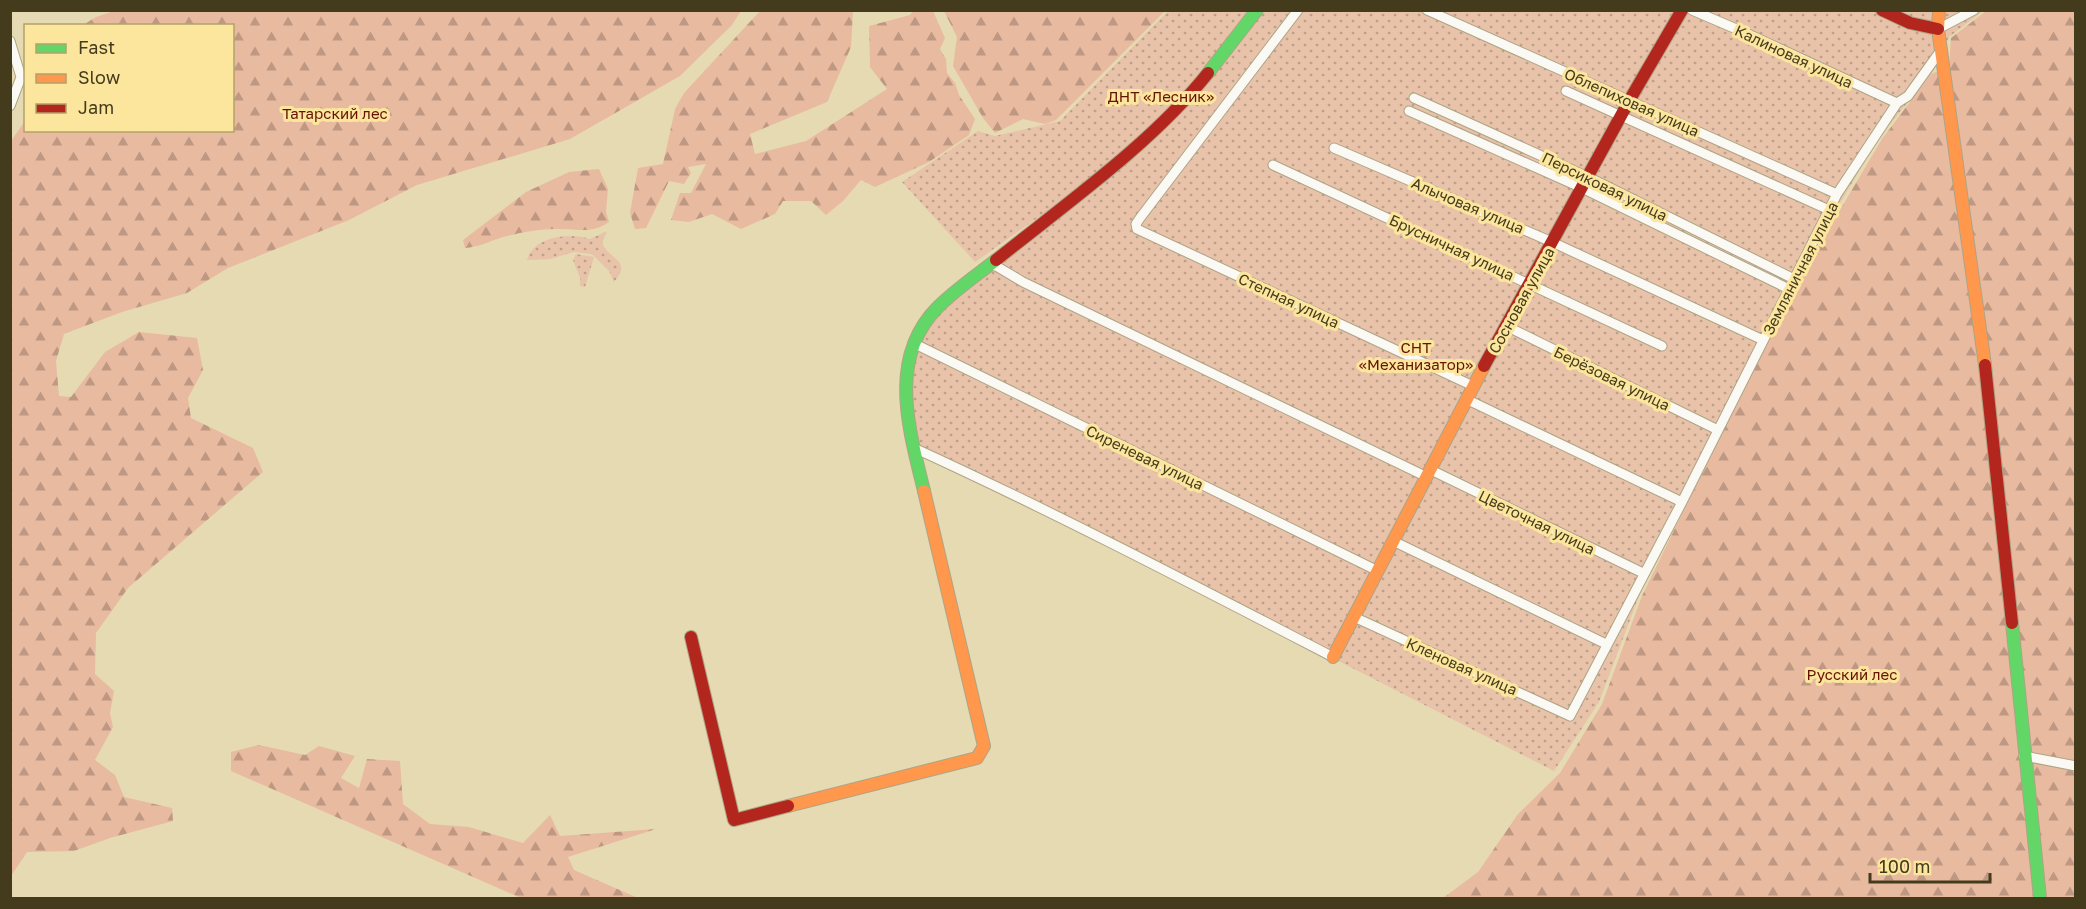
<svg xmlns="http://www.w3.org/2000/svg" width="2086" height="909" font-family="'Golos Text',sans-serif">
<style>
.grass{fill:url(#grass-dots)}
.forest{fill:url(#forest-firs)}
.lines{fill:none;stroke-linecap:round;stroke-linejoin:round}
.street-casing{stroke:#aea485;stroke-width:11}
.fast-casing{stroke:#aea485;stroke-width:14}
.slow-casing{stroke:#aea485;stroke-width:14}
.jam-casing{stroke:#aea485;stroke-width:14}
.street{stroke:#fbf9f4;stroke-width:9}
.fast{stroke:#63d668;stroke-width:12}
.slow{stroke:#ff974d;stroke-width:12}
.jam{stroke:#b3261e;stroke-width:12}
.labels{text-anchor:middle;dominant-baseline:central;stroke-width:6;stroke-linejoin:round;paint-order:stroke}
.street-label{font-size:15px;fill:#443b1d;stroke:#fce69d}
.park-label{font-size:15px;fill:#661202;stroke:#fce69d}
</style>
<defs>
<pattern id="grass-dots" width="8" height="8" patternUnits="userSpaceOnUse" patternTransform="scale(1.5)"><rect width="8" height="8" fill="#e8c2a9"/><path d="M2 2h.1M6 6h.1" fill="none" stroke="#be9f89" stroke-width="1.8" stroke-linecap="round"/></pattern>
<pattern id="forest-firs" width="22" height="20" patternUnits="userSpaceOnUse" patternTransform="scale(1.5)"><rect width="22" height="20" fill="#e8baa0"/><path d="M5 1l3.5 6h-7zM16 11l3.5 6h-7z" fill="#be9882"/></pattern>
</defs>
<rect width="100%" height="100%" fill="#e6dab3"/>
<path class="grass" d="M1168,11H1983L1949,37L1934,70L1878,139L1800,271L1639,596L1599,702L1554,771L917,446L907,412L910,360L934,314L1080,188L975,262L902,182L978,131L995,136L1060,121Z
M607,231L602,243C609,260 633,260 614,282L609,271L592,254L574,252L550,259L527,260C533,236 571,232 590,239Z
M576,254L594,257L585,287L580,286V278L573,260Z"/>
<path class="forest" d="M114,11H741L732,25L680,76L570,139L417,185L349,220L228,268L187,293L122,312L64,334L56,361L59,396L71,397L105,352L139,332L197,338L203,370L188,398L191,418L253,448L263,472L128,588L96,633L95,674L114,691L110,713L113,727L95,760L115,775L124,797L172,808L173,821L110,838L74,851L27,852L11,876V141L25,121L26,130H232V26L83,25L96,17Z
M760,11H853L851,47L827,102L750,134L755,154L806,141L887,89L870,67L869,26L910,15L913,11H933L945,38L940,49L946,59L947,73L955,83L959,95L975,119L969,135L929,162L875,187L861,180L843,201L826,215L811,201H783L775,214L741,229L712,214L689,222L671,220L680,193H691L706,164L688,167L691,173L684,184L669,181L646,228L635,229L630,213L638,168L663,164L675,109L684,93Z
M944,11H1165L1056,120L1045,124L1023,119L995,133L983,118L953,66L957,37Z
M1986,11H2075V898H1443L1478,872L1518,814L1560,773L1602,704L1642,596L1735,405L1804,271L1882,139L1931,74L1949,67L1951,38Z
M599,169L608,189L606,212L609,222C590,235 577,228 555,229C537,229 518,233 500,238C488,242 478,247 465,248L463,240L526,192L569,172Z
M259,745L305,755L319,746L355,756L341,778L359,788L367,759L400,761L403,804L430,824L469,827L523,843L550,815L560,836L656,829L568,857L574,870L638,898H521L231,771V752Z"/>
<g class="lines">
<defs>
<path id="street" d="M1298,10L1140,218L1136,224L1137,229L1473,386
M1427,10L1837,194
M1692,10L1748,34L1897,103
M1938,29L1974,10
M10,41L21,77L10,106
M1566,91L1829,210
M1414,98L1588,177L1794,279
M1409,111L1582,188L1789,289
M1334,148L1552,242L1763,340
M1273,165L1662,346
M989,265L996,266L1023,282L1427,477
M1506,326L1718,430
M913,343L1378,571
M1468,400L1682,502
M914,448C1056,513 1194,585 1333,657
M1431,470L1643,573
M1393,541L1606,644
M1354,617L1570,716L1682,502L1837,194L1897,103L1908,96L1941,50
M2024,756L2076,766"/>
<path id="fast" d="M1208,73L1257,10
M924,491C909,429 887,358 938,307C956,289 977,275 996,260
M2012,623L2040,898"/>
<path id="slow" d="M1939,10L1938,29L1985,365
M1333,657L1484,366
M788,806L977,758L984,746L924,491"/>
<path id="jam" d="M1882,10L1910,23L1938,29
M996,260C1067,203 1152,143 1208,73
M1985,365L2012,623
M1484,366L1629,101L1682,10
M691,637L734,820L788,806"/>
</defs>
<use href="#street" class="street-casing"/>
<use href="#fast" class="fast-casing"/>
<use href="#slow" class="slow-casing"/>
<use href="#jam" class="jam-casing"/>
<use href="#street" class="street"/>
<use href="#fast" class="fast"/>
<use href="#slow" class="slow"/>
<use href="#jam" class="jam"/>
</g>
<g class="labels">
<g class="street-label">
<text transform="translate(1794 56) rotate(25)">Калиновая улица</text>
<text transform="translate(1632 102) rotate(24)">Облепиховая улица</text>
<text transform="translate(1605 186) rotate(26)">Персиковая улица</text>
<text transform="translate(1468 205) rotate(23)">Алычовая улица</text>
<text transform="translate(1452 247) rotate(25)">Брусничная улица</text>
<text transform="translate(1800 268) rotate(-63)">Земляничная улица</text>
<text transform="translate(1289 300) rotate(25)">Степная улица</text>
<text transform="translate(1521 300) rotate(-61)">Сосновая улица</text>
<text transform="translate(1612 378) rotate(26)">Берёзовая улица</text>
<text transform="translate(1145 457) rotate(26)">Сиреневая улица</text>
<text transform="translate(1537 522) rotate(26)">Цветочная улица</text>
<text transform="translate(1462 666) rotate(24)">Кленовая улица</text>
</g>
<g class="park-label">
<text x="1161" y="96">ДНТ «Лесник»</text>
<text x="335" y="113">Татарский лес</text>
<text x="1416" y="347">СНТ<tspan x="1416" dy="17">«Механизатор»</tspan></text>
<text x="1852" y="674">Русский лес</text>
</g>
</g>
<rect width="2086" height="909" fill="none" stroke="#443b1d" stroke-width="24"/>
<rect x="24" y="24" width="210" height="108" fill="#fce69d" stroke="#b2a26a" stroke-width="1.5"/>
<rect x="36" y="44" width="30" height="9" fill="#63d668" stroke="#b2a26a" stroke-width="1.5"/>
<text x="78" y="54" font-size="18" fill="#443b1d">Fast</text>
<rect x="36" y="74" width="30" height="9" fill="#ff974d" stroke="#b2a26a" stroke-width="1.5"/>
<text x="78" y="84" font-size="18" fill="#443b1d">Slow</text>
<rect x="36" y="104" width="30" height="9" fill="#b3261e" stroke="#b2a26a" stroke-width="1.5"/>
<text x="78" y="114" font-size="18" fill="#443b1d">Jam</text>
<path d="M1870 873v9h120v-9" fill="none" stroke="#443b1d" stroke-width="3"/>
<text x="1879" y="873" font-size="18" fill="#443b1d" stroke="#fce69d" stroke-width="4.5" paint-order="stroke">100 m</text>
</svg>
